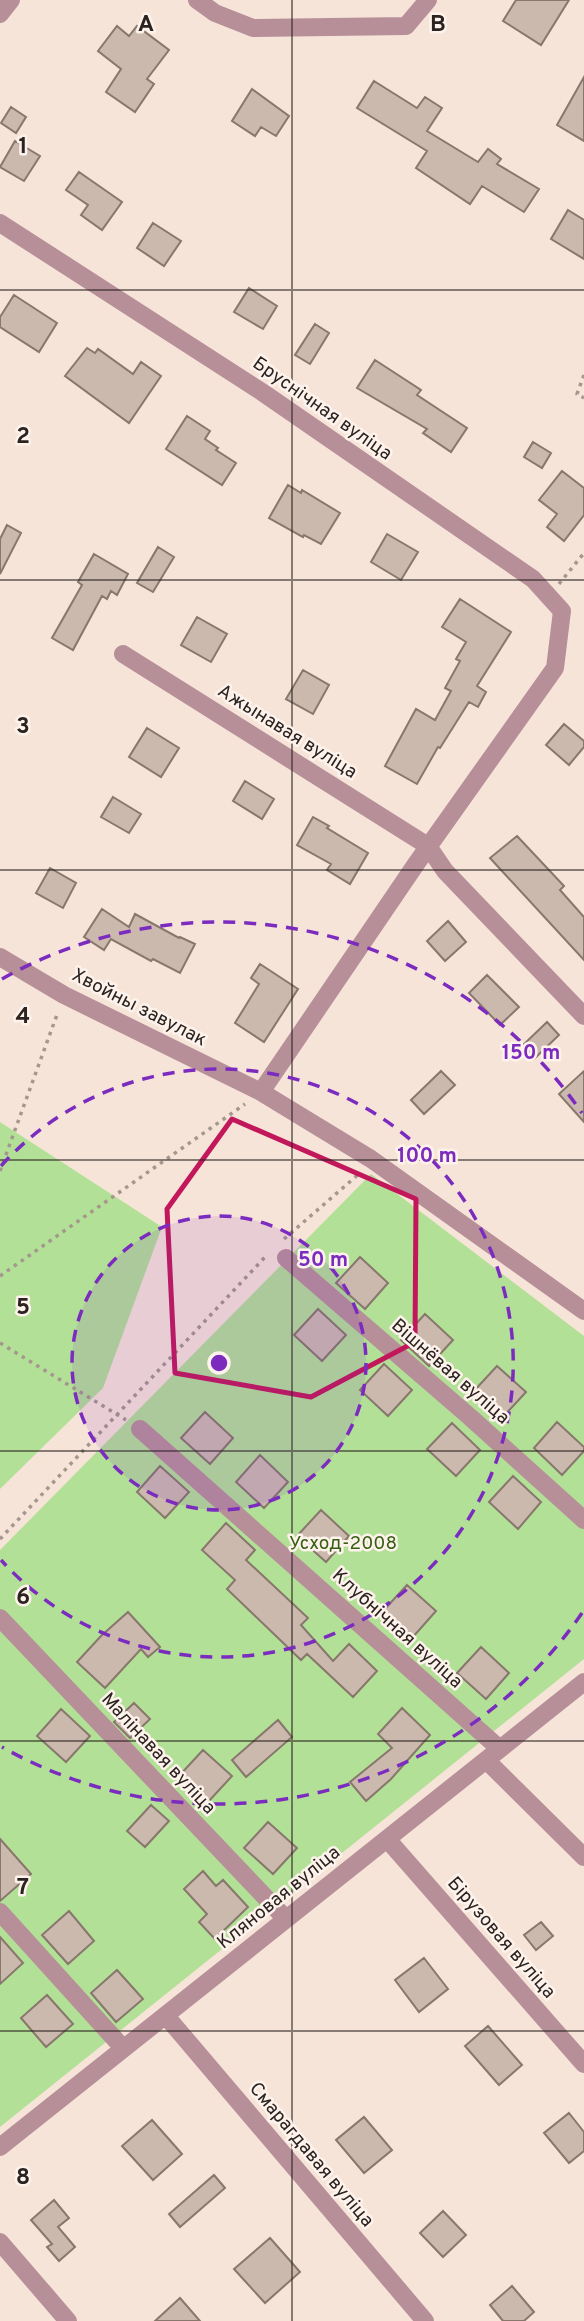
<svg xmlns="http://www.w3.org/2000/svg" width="584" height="2321" font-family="Overpass,sans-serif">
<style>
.green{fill:#b3e097}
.building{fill:#cbb9ad;stroke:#87776c;stroke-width:2}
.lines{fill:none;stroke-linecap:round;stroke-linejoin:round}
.path{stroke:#a5978e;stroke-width:3.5;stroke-dasharray:3.5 5;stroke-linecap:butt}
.minor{stroke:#b78f99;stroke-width:18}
.marked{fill:none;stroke:#c2185b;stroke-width:5;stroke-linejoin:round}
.grid{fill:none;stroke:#2a231f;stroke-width:2;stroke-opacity:0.55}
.ring{fill:none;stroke:#7b2cbf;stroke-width:3.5;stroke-dasharray:12 9}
.labels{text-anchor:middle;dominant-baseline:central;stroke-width:5;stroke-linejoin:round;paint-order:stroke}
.street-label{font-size:19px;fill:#2a231f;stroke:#fef3ec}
.park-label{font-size:19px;fill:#376013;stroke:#fef3ec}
.grid-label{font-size:23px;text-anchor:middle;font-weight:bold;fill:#2a231f;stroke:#fef3ec;stroke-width:5;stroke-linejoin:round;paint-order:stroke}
.centre{fill:#7b2cbf;stroke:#fef3ec;stroke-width:3.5}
.ring-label{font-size:21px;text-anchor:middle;font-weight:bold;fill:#7b2cbf;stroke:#fef3ec;stroke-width:5;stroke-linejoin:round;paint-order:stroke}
</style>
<rect width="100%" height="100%" fill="#f7e4d8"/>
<path class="green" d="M0,1122L162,1227L103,1388L0,1489Z
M371,1174L584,1336V1659L0,2127V1550Z"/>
<path class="building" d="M516,0H569L541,45L503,21Z
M117,26L129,36L137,26L169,50L147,79L154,84L135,112L106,92L121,69L98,51Z
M584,77V141L557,125Z
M374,81L417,108L425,97L442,108L427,131L478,162L488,149L501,159L497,164L539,189L524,212L482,186L470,204L416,168L427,151L357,108Z
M252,89L289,116L276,136L261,127L255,136L232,121Z
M11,107L26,117L16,133L1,123Z
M15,141L40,156L24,181L0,167Z
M79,172L122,202L102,230L81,215L88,205L66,190Z
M568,210L584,220V259L551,239Z
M153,223L181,241L164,266L137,248Z
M249,288L277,306L263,329L234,312Z
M14,295L57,323L39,352L0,327V317Z
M315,324L329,333L310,364L295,355Z
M87,348L95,353L98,349L133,374L141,362L161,376L129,423L65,376Z
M375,360L421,390L417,395L467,428L451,452L423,433L427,429L357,388Z
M187,416L210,431L205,439L218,448L216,450L236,463L222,485L166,449Z
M533,442L551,453L542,468L524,457Z
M562,471L584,488V515L564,541L547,527L557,514L539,500Z
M288,485L301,493L302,490L340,513L321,544L304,535L303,537L269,518Z
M7,525L21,533L0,574V539Z
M387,534L418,552L401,580L371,562Z
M158,547L174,557L153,592L137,583Z
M94,554L128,574L117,595L111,591L107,599L102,596L73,650L52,638L82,585L78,582Z
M460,599L511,632L477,686L486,692L478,707L469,702L440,748L438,747L417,784L385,766L416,709L435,720L451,691L445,688L460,661L456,659L466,642L442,627Z
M197,617L227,634L211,662L181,645Z
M303,670L329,685L313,714L286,699Z
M564,724L584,741V747L569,765L546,745Z
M147,728L179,748L161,777L129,757Z
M245,781L274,799L262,819L233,801Z
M113,797L141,814L129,833L101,817Z
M313,817L329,826L327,828L368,853L350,884L327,870L331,864L297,845Z
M517,836L564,886L560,890L584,917V960L490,858Z
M50,868L76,883L63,908L36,893Z
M102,909L129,927L135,914L179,938L180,937L195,944L180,973L153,959L151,961L111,939L104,950L84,937Z
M448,921L466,942L445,961L427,941Z
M260,964L298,989L264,1042L235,1023L259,984L251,978Z
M487,975L519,1007L500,1025L469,993Z
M547,1022L559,1035L534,1059L522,1046Z
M441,1071L455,1085L424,1114L411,1100Z
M584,1071V1122L559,1094Z
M360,1257L388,1283L365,1309L336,1283Z
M318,1309L346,1335L322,1361L294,1335Z
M425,1314L453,1340L429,1366L401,1340Z
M384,1364L412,1390L388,1416L360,1390Z
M497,1366L526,1392L502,1418L473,1392Z
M205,1412L233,1438L210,1464L181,1438Z
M557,1422L584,1447V1451L562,1475L534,1448Z
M452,1423L480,1450L456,1476L427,1449Z
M260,1455L288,1482L264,1508L236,1482Z
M160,1466L189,1492L165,1518L137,1492Z
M513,1476L541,1502L518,1529L489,1502Z
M321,1510L349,1536L326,1562L297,1536Z
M226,1523L255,1550L246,1560L308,1618L301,1625L333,1661L349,1644L377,1671L353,1697L307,1654L301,1660L227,1589L235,1580L202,1550Z
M407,1585L436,1611L412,1638L383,1611Z
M128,1612L160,1647L148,1657L141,1649L105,1688L77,1662L101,1636Z
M481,1647L509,1673L486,1699L457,1673Z
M134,1703L150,1719L130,1738L114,1722Z
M402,1708L430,1735L391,1779L366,1801L350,1782L392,1748L378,1734Z
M61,1709L90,1736L66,1762L37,1736Z
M278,1720L292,1737L246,1777L232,1760Z
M203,1750L232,1776L208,1802L179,1776Z
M151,1805L169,1821L145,1847L127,1831Z
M268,1822L297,1848L273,1874L244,1848Z
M0,1839L31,1874L0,1901Z
M203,1871L216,1886L223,1880L248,1907L215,1939L199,1922L207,1914L184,1889Z
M69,1911L94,1941L68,1964L42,1935Z
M541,1922L553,1936L536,1950L524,1935Z
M0,1937L23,1963L0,1984Z
M424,1958L448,1989L419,2012L395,1980Z
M117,1970L143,1999L116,2022L91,1993Z
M47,1995L73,2024L46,2047L21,2018Z
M488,2026L522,2065L499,2085L465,2046Z
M569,2113L584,2132V2151L569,2163L544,2133Z
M364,2117L392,2150L364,2173L336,2140Z
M152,2120L182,2154L153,2180L122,2146Z
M214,2175L225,2188L180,2227L169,2214Z
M54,2200L69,2218L58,2227L75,2247L59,2261L47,2247L52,2244L31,2220Z
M443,2211L466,2235L443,2257L420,2233Z
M270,2238L300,2272L265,2303L234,2269Z
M512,2286L534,2312L524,2321H503L490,2305Z
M180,2298L200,2321H155Z"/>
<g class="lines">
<path class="path" d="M584,375L577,394L584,398
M559,584L584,553
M0,1171L58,1012
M284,1239L360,1173
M0,1276L245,1104
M0,1343L126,1420
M0,1539L267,1255"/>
<path class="minor" d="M197,0L215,13L253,28L406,26L428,0
M0,14L11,0
M0,223L262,392L533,579L562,611L555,668L416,864L261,1092
M123,654L428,846L445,871L584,1016
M0,957L64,995L261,1092L371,1159L584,1311
M286,1258L470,1417L584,1520
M140,1429L500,1749
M0,1618L286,1919
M486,1760L584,1857
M387,1839L584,2064
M0,1912L123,2048
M166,2016L425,2321
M0,2147L584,1682
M0,2242L68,2321"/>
</g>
<path class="marked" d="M232,1119L416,1199L415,1342L311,1397L175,1373L167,1209Z"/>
<path class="grid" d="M292,0V2321M0,290H584M0,580H584M0,870H584M0,1160H584M0,1451H584M0,1741H584M0,2031H584"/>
<circle cx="219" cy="1363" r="147" fill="#7b2cbf" fill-opacity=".12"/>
<g class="ring">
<circle cx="219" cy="1363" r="147"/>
<path d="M1 1166A294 294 0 1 1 1 1560"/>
<path d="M582 1613A441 441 0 0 1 2 1747M2 979A441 441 0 0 1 582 1113"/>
</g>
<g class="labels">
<g class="street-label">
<text transform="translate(322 409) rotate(35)">Бруснічная вуліца</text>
<text transform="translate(287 732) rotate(32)">Ажынавая вуліца</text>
<text transform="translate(139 1008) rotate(27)">Хвойны завулак</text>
<text transform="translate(450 1372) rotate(41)">Вішнёвая вуліца</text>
<text transform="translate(397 1629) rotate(42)">Клубнічная вуліца</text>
<text transform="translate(158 1754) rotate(47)">Малінавая вуліца</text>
<text transform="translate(279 1898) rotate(-39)">Кляновая вуліца</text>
<text transform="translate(501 1938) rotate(49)">Бірузовая вуліца</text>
<text transform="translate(311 2155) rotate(50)">Смарагдавая вуліца</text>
</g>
<g class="park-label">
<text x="343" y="1544">Усход-2008</text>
</g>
</g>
<g class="grid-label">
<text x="146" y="31">A</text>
<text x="438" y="31">B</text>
<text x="23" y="153">1</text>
<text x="23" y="443">2</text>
<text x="23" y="733">3</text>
<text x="23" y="1023">4</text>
<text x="23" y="1314">5</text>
<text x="23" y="1604">6</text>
<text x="23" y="1894">7</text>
<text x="23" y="2184">8</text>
</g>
<circle cx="219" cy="1363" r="10" class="centre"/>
<g class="ring-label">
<text x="531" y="1059">150 m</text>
<text x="427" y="1162">100 m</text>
<text x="323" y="1266">50 m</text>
</g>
</svg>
